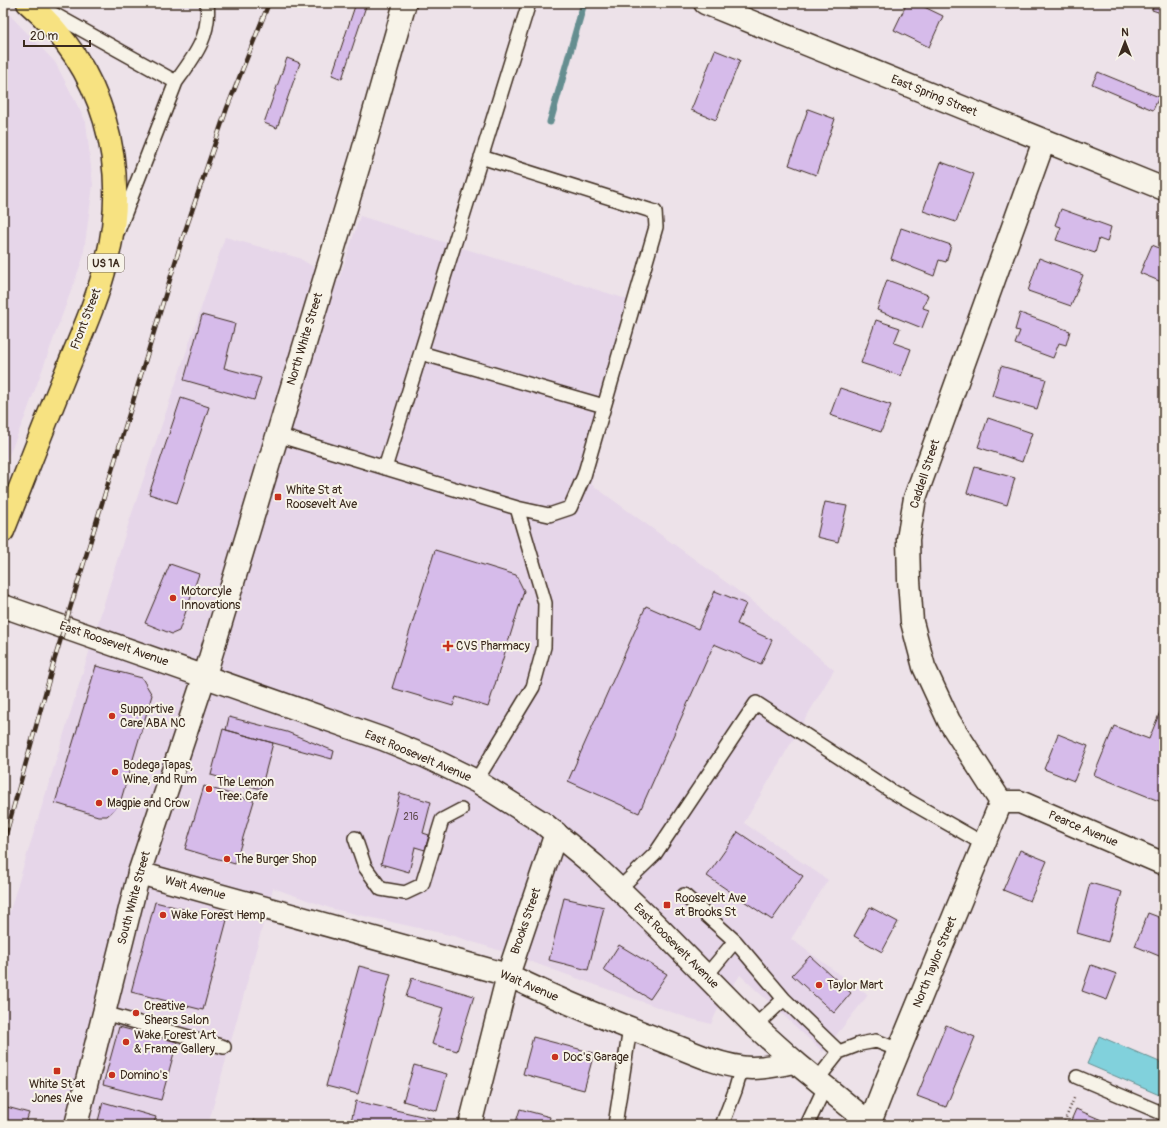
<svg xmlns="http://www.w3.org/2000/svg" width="1167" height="1128" font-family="Pangolin,sans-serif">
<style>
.built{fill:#e6d6e9}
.water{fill:#81d1dc;stroke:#658e90}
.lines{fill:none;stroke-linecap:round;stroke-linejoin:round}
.stream{stroke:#658e90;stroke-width:7}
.building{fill:#d6bbea;stroke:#3b2a1e}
.service-casing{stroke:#3b2a1e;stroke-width:16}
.minor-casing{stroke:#3b2a1e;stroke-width:25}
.tertiary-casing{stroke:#3b2a1e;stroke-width:25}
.secondary-casing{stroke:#3b2a1e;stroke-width:25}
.primary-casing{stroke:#3b2a1e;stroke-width:25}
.path{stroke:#3b2a1e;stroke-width:2.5;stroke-dasharray:1 3;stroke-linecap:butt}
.service{stroke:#f7f3e8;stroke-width:13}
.minor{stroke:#f7f3e8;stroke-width:22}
.tertiary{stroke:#f7f3e8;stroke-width:22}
.secondary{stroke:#f7f3e8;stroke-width:22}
.primary{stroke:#f7e281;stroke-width:22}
.rail-casing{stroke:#3b2a1e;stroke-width:4.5}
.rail{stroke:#f7f3e8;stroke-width:3;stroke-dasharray:9;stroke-linecap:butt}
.poi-dot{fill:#c8321e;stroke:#f7f3e8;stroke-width:1.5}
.labels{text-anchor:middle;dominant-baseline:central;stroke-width:4;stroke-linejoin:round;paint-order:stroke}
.number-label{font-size:10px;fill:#624e51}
.shield{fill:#f7f3e8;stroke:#73665b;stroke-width:1}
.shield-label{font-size:11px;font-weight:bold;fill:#3b2a1e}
.street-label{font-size:12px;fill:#3b2a1e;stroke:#f7f3e8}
.poi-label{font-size:12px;fill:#3b2a1e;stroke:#f7f3e8;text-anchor:start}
</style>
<rect width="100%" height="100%" fill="#ede2e9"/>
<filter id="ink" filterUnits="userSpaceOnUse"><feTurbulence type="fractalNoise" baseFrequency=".025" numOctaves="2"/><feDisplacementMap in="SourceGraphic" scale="8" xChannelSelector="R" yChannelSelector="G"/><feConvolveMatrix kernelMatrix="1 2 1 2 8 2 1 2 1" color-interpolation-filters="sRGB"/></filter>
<g filter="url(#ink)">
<path class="built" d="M3,8L55,62L86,122L93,185L83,258L25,417L3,469Z
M360,216L636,302L591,484L756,604L834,670L744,823L828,880L791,939L868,995L823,1052L740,975L717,1011L711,1024L688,1018L498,950L454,936L333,909L273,888L208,1125H3V933L128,525L225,237L299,258L338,282Z"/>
<path class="water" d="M1099,1036L1164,1064V1097L1087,1064Z"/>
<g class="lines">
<path class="stream" d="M550,122L584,3"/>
</g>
<path class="building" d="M356,3H367L342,79L332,75Z
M835,3H851L849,8Z
M907,3H916L943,16L929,47L894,30Z
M1154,3H1164V14L1152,10Z
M715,50L740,60L716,120L691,110Z
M287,58L300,63L277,128L264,123Z
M1098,72L1159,97L1153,110L1092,84Z
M808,109L835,119L816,175L789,165Z
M941,162L974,174L956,222L923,211Z
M1061,209L1111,227L1107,242L1099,239L1095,253L1056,240L1061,227L1055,225Z
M901,228L951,245L946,262L939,260L934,276L891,259Z
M1152,245L1164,250V283L1140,273Z
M1039,258L1083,275L1071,306L1028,291Z
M887,280L928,295L923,308L929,310L922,328L877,310Z
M1020,313L1070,331L1066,345L1059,343L1053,358L1015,344L1020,331L1015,330Z
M202,315L235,324L224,368L261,378L254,400L184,380Z
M876,320L900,328L894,343L911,349L901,376L861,363Z
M1001,366L1046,379L1037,409L992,396Z
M840,388L891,405L881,432L830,415Z
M181,398L209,407L177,503L149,494Z
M988,418L1032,433L1022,462L978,447Z
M975,467L1015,478L1007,505L967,493Z
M825,502L847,506L838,542L817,537Z
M435,550L516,575L524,591L488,707L456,697L453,706L392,688Z
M170,564L199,574L179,631L172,634L145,623Z
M715,591L746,604L737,624L772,640L761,664L714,644L639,813L568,781L646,606L698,629Z
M96,666L142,678L152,695L120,803L115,809L107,816H98L55,803Z
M1164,702V803L1094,775L1114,726L1149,739Z
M229,717L287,732L334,751L332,759L226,730Z
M223,729L273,743L261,789L211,775Z
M1058,734L1088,746L1074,781L1044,769Z
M204,786L254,801L235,864L185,849Z
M400,793L431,802L423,833L429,835L425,850L415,847L409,872L381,864Z
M738,832L803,876L772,920L707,876Z
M1020,850L1047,861L1030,901L1003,890Z
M1090,883L1122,892L1108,942L1077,933Z
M564,898L604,907L588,970L549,960Z
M155,902L227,920L203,1010L131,992Z
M870,907L898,922L882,952L854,936Z
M1148,913L1164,919V958L1135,946Z
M619,945L667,974L650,999L603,970Z
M810,956L851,993L834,1013L792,975Z
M1091,965L1117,974L1107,1000L1082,991Z
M359,966L391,974L358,1094L326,1086Z
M412,978L474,996L457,1051L432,1044L443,1008L406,997Z
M946,1025L975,1037L946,1107L917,1096Z
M119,1027L177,1042L161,1100L103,1085Z
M533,1037L594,1053L584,1090L523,1074Z
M414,1065L447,1074L437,1111L403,1101Z
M356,1101L435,1119L433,1125H350Z
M103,1102L156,1117L153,1125H97Z
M3,1106L29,1113L25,1125H3Z
M520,1109L550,1117L548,1125H515Z
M1076,1109L1113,1125H1069Z
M253,1120L269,1125H251Z"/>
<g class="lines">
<defs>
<path id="service" d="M41,7L176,82L118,231
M176,82C194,57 211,36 207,3
M421,353L604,406
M277,435L517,508L549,515L570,508L584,476L656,227L655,212L481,157
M385,468L529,3
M476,781L533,687L544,647L545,603L517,508
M355,838L365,867L381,889L405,893L422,885L442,820L461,810
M619,889L655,854L756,703L891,791L984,844
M684,895L735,941L706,976
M735,941L784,999L755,1026
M784,999L839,1052L817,1080
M104,1013L224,1047
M839,1052L860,1044L876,1041L899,1050
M1077,1077L1164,1114
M615,1125L630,1028
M722,1125L735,1091L742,1067
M807,1125L825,1087"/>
<path id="minor" d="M705,3L1164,189
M1001,802L949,721L924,667L912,622L909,580L908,539L915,498L1044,141
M1001,802H1020L1164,864
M139,873L508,975C560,1001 614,1022 668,1043C692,1052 716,1064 740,1067C759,1070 777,1065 795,1062
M470,1125L508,975L556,833
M869,1125L883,1089L1001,802"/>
<path id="tertiary" d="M76,1125L139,873L205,675"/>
<path id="secondary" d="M3,606L383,739L427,757L476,781L543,823L595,866L619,889L659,928L755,1026L795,1062L872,1125
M205,675L361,158L405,3"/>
<path id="primary" d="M3,531C23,481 42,431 62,382C78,342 97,302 107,260C130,164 104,68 28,3"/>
</defs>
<use href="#service" class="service-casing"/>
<use href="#minor" class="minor-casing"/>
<use href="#tertiary" class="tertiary-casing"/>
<use href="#secondary" class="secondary-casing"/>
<use href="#primary" class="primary-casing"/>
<path class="path" d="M1063,1125L1075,1096"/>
<use href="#service" class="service"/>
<use href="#minor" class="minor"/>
<use href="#tertiary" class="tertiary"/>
<use href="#secondary" class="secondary"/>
<use href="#primary" class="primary"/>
<defs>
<path id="rail" d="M3,845L55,658L181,243L227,108L269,3"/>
</defs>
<use href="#rail" class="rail-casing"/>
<use href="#rail" class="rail"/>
</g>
</g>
<g class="poi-dot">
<rect x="274" y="493" width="8" height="8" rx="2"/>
<circle cx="173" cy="598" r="4"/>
<path d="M446 640h4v4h4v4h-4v4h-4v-4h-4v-4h4z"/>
<circle cx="112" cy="716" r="4"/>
<circle cx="115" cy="772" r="4"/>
<circle cx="209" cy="789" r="4"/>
<circle cx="99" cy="803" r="4"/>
<circle cx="227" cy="859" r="4"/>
<rect x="663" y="901" width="8" height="8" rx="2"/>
<circle cx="163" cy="915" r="4"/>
<circle cx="819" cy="985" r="4"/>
<circle cx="136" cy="1013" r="4"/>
<circle cx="126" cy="1042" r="4"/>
<circle cx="555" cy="1057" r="4"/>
<rect x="53" y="1067" width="8" height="8" rx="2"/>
<circle cx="112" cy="1075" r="4"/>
</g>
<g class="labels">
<g class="number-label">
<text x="411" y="817">216</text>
</g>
<rect class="shield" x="88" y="254" width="36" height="18" rx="3"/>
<g class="shield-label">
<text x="106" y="263">US 1A</text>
</g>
<g class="street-label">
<text transform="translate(934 96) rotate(22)">East Spring Street</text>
<text transform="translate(86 319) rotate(-69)">Front Street</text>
<text transform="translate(305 339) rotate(-73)">North White Street</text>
<text transform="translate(925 474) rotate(-72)">Caddell Street</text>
<text transform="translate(114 644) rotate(19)">East Roosevelt Avenue</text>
<text transform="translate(418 756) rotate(23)">East Roosevelt Avenue</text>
<text transform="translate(1083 829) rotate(23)">Pearce Avenue</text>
<text transform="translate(195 888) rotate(15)">Wait Avenue</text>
<text transform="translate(134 898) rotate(-75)">South White Street</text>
<text transform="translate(526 921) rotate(-71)">Brooks Street</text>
<text transform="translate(676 946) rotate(45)">East Roosevelt Avenue</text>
<text transform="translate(935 962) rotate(-68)">North Taylor Street</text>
<text transform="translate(529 986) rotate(23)">Wait Avenue</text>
</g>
<g class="poi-label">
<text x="286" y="490">White St at<tspan x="286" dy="14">Roosevelt Ave</tspan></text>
<text x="181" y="591">Motorcyle<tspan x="181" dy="14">Innovations</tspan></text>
<text x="456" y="646">CVS Pharmacy</text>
<text x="120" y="709">Supportive<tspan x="120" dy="14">Care ABA NC</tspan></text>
<text x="123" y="765">Bodega Tapas,<tspan x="123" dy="14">Wine, and Rum</tspan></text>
<text x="217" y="782">The Lemon<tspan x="217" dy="14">Tree: Cafe</tspan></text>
<text x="107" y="803">Magpie and Crow</text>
<text x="235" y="859">The Burger Shop</text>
<text x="675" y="898">Roosevelt Ave<tspan x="675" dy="14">at Brooks St</tspan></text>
<text x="171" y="915">Wake Forest Hemp</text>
<text x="827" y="985">Taylor Mart</text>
<text x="144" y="1006">Creative<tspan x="144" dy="14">Shears Salon</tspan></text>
<text x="134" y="1035">Wake Forest Art<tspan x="134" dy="14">&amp; Frame Gallery</tspan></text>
<text x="563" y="1057">Doc's Garage</text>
<text x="120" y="1075">Domino's</text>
<text x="57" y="1084" text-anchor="middle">White St at<tspan x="57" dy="14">Jones Ave</tspan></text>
</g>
</g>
<rect width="1167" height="1128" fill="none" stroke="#f7f3e8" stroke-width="16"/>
<rect x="8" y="8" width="1151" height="1112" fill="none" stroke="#3b2a1e" stroke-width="1.5" filter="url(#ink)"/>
<g transform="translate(1125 42)" stroke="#f7f3e8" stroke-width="3" paint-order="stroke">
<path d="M0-3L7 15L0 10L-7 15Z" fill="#3b2a1e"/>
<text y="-6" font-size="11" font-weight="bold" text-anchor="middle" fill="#3b2a1e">N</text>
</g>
<path d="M24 40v6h66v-6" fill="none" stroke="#3b2a1e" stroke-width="2"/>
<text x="30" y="40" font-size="12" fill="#3b2a1e" stroke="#f7f3e8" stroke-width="3" paint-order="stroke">20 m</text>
</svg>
